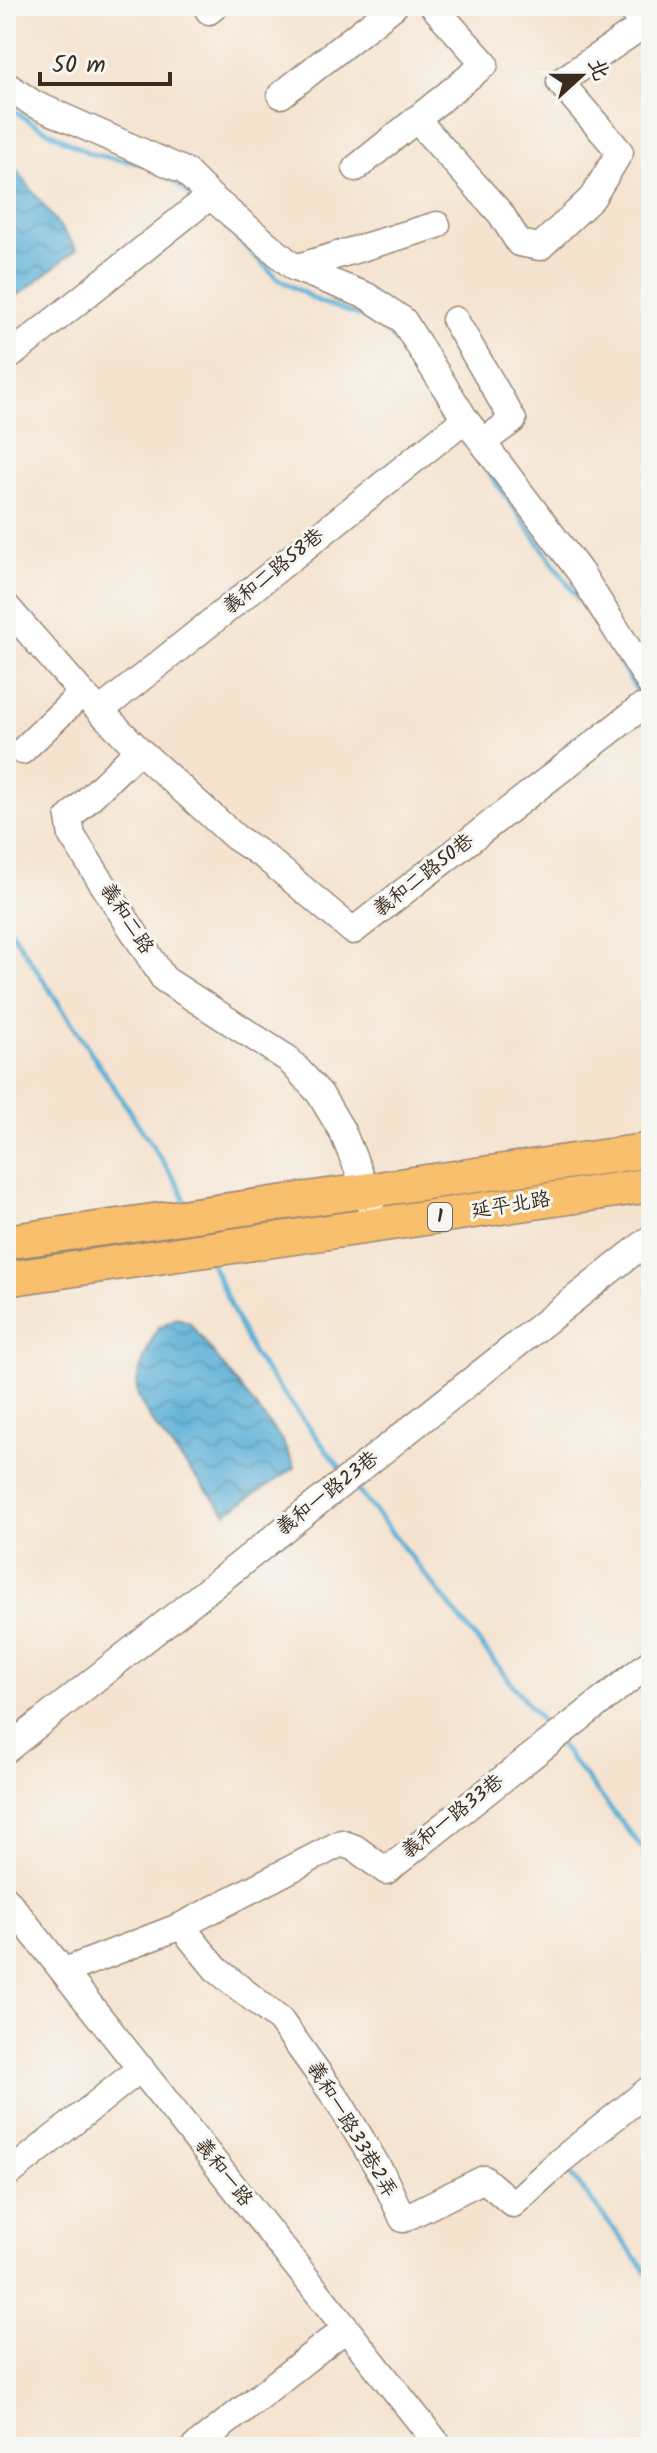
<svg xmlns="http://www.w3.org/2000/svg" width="657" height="2453" font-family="Kalam,'LXGW WenKai TC',sans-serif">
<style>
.water{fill:url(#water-waves);stroke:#4b6d7a;stroke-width:2}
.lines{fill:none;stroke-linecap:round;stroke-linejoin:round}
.stream{stroke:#5bb0d7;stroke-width:5}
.minor-casing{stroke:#988676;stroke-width:29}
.major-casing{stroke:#988676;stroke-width:37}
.minor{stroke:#fff;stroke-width:26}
.major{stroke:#f8bf6c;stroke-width:34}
.labels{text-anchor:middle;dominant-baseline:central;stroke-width:6;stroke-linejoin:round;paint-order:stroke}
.shield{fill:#f6f6f2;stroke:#73675e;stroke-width:2}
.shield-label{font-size:18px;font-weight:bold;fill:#3b2a1e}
.street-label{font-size:20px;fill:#3b2a1e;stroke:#f6f6f2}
</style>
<defs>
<pattern id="water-waves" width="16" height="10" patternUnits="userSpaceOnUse" patternTransform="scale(2)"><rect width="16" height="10" fill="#5bb0d7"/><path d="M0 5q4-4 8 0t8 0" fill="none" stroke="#4c8fae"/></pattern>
</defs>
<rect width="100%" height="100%" fill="#f6f6f2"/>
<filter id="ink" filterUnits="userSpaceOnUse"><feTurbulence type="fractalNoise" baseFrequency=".0125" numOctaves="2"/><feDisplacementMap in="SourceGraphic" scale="16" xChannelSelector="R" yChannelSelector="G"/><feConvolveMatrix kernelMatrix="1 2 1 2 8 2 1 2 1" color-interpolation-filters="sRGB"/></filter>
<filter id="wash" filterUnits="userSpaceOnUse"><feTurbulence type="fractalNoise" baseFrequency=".006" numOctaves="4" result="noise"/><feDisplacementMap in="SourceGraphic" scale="32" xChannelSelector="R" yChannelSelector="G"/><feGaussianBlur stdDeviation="1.8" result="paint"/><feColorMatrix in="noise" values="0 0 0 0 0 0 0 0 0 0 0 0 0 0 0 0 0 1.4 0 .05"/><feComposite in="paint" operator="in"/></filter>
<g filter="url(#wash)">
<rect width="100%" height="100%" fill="#f5e3cf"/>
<path class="water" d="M6,156L77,249L15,298L6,310Z
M177,1318L189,1322L225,1368L281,1439L295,1468L226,1513C207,1489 142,1419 137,1392C134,1376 151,1342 158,1327Z"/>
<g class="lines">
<path class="stream" d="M6,104L29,121L91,154L138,163
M169,177L195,199
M226,227L277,278L320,302L378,322L401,347L438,401
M481,461L591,617L644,701
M6,923L180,1188L187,1206
M211,1263L253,1354L344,1473
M353,1484L551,1733
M559,1744L651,1859
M566,2168L651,2277"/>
</g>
</g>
<g filter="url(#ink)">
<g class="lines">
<defs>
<path id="minor" d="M628,6L651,31
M209,11L215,6
M6,85L34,104L185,171L210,196L295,268L367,296L403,320L465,419L580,572L651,685
M281,95L394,6
M416,119L501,214L519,243L540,247L592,198L620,152L560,82L645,24
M356,168L485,64L433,6
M295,268L437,225
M455,320L513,420L483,442
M6,359L210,196
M6,606L82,693L139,750L69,818L72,836L164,979L288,1059L320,1094L342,1131L367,1191L375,1227
M100,711L465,419
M139,750L235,837L265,857L353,931L640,708
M22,751L82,693
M6,1750L651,1238
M6,1899L440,2447
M181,1926L216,1969L280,2020L339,2102L383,2176L403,2219L484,2179L513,2204L560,2161L651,2088
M65,1971L181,1926L341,1843L355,1848L386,1871L651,1662
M6,2176L141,2068
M195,2447L345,2329"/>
<path id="major" d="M6,1242L651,1150
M6,1279L651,1185"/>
</defs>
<use href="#minor" class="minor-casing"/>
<use href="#major" class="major-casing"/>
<use href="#minor" class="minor"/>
<use href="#major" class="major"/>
</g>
</g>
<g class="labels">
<rect class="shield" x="428" y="1203" width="24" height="28" rx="6"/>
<g class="shield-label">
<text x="440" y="1217">1</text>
</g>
<g class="street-label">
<text transform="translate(274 572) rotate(-39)">義和二路58巷</text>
<text transform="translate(424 876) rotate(-38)">義和二路50巷</text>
<text transform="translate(126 919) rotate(57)">義和二路</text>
<text transform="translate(511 1206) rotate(-9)">延平北路</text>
<text transform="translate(328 1494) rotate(-38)">義和一路23巷</text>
<text transform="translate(453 1817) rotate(-38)">義和一路33巷</text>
<text transform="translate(351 2130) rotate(59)">義和一路33巷2弄</text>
<text transform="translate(223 2173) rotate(52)">義和一路</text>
</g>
</g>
<rect width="657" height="2453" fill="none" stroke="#f6f6f2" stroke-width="32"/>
<g transform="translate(581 76) rotate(69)" stroke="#f6f6f2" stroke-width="6" paint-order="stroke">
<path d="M0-6L14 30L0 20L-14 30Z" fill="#3b2a1e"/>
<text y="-12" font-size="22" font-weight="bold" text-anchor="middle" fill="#3b2a1e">北</text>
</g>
<path d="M40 72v12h130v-12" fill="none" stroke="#3b2a1e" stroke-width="4"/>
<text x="52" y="72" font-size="24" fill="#3b2a1e" stroke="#f6f6f2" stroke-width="6" paint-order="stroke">50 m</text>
</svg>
